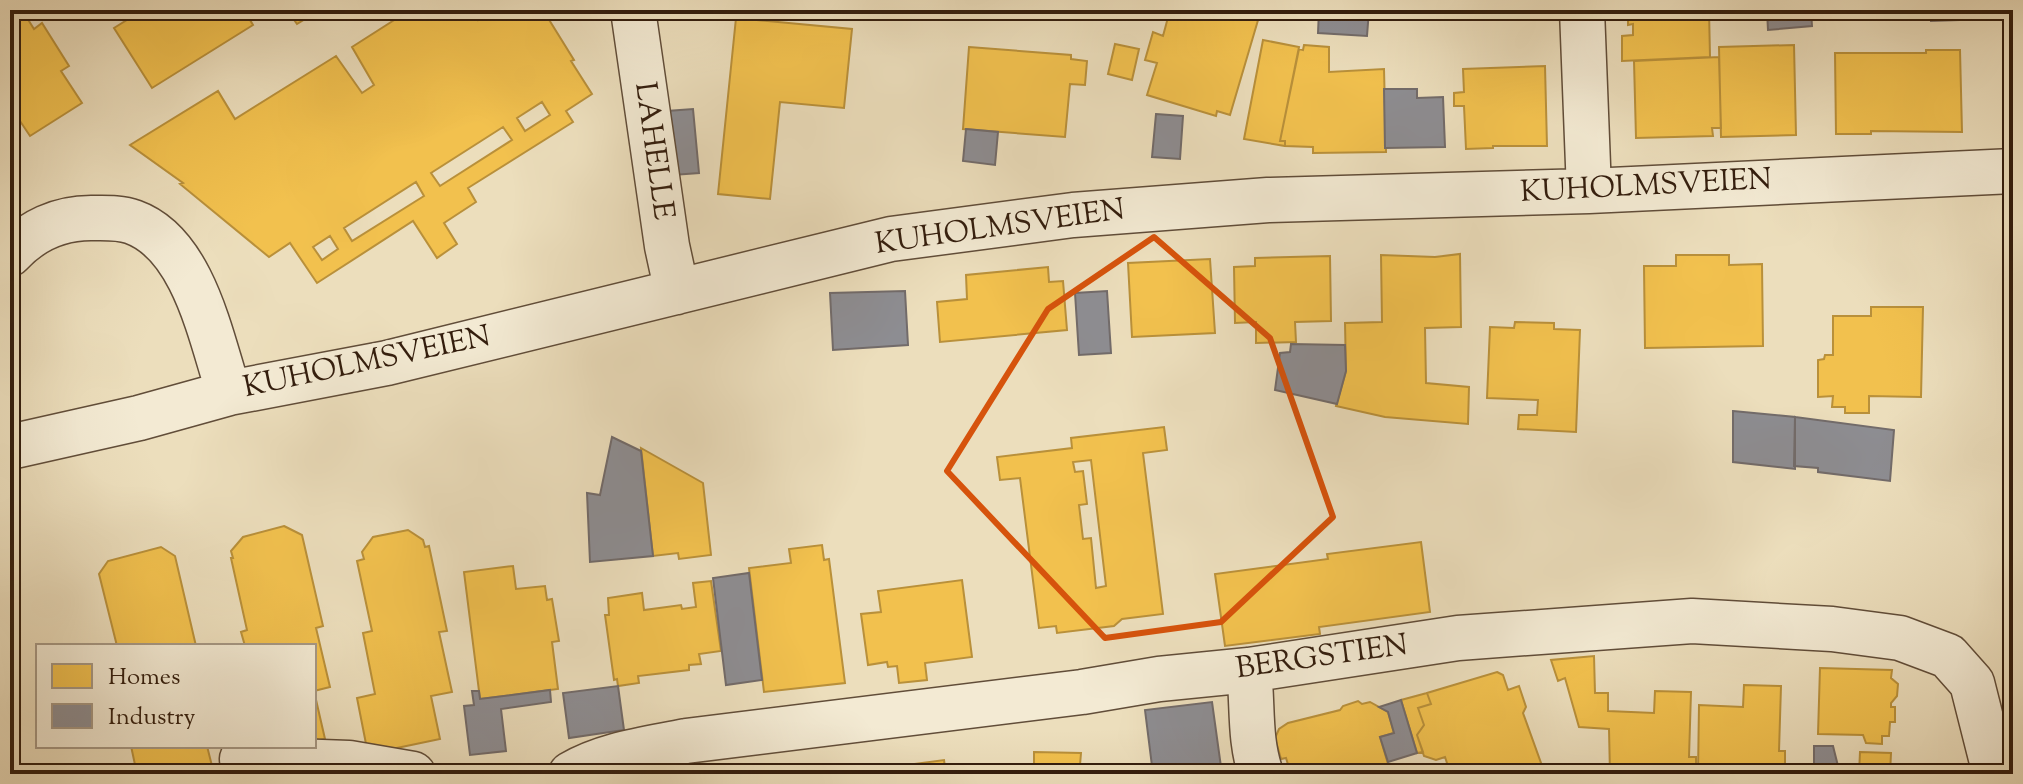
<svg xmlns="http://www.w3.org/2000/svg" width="2023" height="784" font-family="'Sorts Mill Goudy',serif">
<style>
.homes{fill:#f2c14e;stroke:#b9903a;stroke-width:2;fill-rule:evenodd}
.industry{fill:#8d8d92;stroke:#726b6a;stroke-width:2}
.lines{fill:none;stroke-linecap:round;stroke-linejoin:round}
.minor-casing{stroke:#614d39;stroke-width:47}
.minor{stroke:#f3ead3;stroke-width:44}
.marked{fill:none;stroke:#d6530c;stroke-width:6;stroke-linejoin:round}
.labels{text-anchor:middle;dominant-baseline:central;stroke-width:8;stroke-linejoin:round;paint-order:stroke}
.street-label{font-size:30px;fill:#331d0d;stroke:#f3ead3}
</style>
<rect width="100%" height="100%" fill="#ecdebc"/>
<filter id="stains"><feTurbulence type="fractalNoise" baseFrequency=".0025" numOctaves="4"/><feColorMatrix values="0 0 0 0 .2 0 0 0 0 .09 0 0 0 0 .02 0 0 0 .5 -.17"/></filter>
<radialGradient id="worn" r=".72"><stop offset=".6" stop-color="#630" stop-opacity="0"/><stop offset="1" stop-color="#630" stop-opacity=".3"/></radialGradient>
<path class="homes" d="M10,10H22L34,29L42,23L69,66L61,71L82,103L30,136L10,106Z
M143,10H244L253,25L152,88L114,28Z
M287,10H320L297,24Z
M410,10H472L478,20L494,10H543L574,60L571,61L592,94L566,111L573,122L468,188L476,202L444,223L457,244L437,258L413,221L317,283L290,243L269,257L180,184L183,183L130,145L218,91L235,119L336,56L362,93L374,85L352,47ZM542,102L550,115L525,131L517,118ZM503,127L512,140L440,186L431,173ZM416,182L424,196L352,241L344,228ZM330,236L338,249L322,260L313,247Z
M1170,10H1261L1230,115L1217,111L1216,116L1147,95L1157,63L1145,60L1153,32L1163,36Z
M1628,10H1709L1710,57L1622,61V36L1633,35V24L1628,25Z
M736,18L852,29L844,108L780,102L770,199L718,194Z
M1263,40L1299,47L1280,141H1285V146L1244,139Z
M1115,44L1139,49L1132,80L1108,74Z
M1304,45L1329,47V72L1384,69L1386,152L1313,153V147L1285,146V141H1280L1299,49L1303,50Z
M1794,45L1796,135L1721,137L1719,47Z
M969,47L1071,55V59L1087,61L1085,85L1070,84L1065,137L963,129Z
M1926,50H1960L1962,132L1871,131V134H1836L1835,53H1926Z
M1719,57L1721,128H1712L1713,136L1636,138L1634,61Z
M1545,66L1547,146H1493V148L1466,149L1464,106H1454V93L1464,92L1463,69Z
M1460,254L1461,327L1425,328L1426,383L1469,387L1468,424L1385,417L1336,406L1346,371L1345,323L1382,322L1381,255L1435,257Z
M1676,255H1729V265L1762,264L1763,346L1645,348L1644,266H1676Z
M1330,256L1331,321L1295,322L1296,342L1256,343V322L1235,323L1234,267L1255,266V258Z
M1210,259L1215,333L1132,337L1128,263Z
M1048,267L1049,282L1063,281L1067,330L940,342L937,302L967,299L966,275Z
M1871,307H1923L1921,397L1869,396V413H1845V407H1832L1833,396L1818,397V360L1824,359L1825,355H1833V316H1871Z
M1515,322L1554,323V329L1580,330L1576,432L1518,429L1519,415H1537L1538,400L1487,398L1490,327L1514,328Z
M1164,427L1167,450L1143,453L1163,614L1122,619L1114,626L1057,633L1056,626L1039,628L1020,478L1000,480L997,457L1072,448L1071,438ZM1091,460L1106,586L1096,588L1091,538L1083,539L1079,505L1087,504L1083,471L1075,472L1073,462Z
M641,448L703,483L711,555L679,559L678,553L653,556Z
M284,526L302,535L323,626L316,628L330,687L314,691L325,739L314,741V646H245L241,632L247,630L231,558H233L231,551L243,537Z
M408,530L423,540L425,547L429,546L447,631L439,632L452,692L431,696L440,739L368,754L357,698L375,694L363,633L372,631L357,561L364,559L362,552L373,537Z
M1421,542L1430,612L1319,627L1320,634L1225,646L1215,574L1328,559L1327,554Z
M822,545L824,560L829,559L845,683L764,692L749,568L791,563L789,549Z
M161,547L175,556L196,646H117L99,574L108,561Z
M513,566L516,589L545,586L547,600L552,599L559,641L552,642L558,689L480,699L464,572Z
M962,580L972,657L925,663L927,680L899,683L897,666L888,667L887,662L868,665L861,614L881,612L878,591Z
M711,581L721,651L699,654L701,664L689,665V670L638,676L639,683L618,686L617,679L614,680L605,615H609L608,598L642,593L644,610L681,605L682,609L696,607L693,583Z
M1594,656L1595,693H1608V711L1654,713L1655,691L1691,692L1689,757H1696V774H1610L1609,729L1579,727L1565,678L1558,681L1551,660Z
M1820,668L1892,670L1891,678L1898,684L1897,696L1891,703V707H1895V722H1890L1889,736H1882V744L1866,743L1863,735L1818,734Z
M1497,672L1503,675L1508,690L1519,686L1526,707L1523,713L1545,774H1438L1436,770L1448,766L1445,757L1436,760L1424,756L1417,735L1424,725L1418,708L1431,704L1427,693Z
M1744,685L1781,686L1779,751H1785V772L1698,774L1699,705L1743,707Z
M1427,693L1431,704L1418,708L1424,725L1417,735L1423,752L1417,753L1401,700Z
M1358,701L1362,704L1370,702L1388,712L1394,733L1380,737L1391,774H1291L1286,758L1281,759L1275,738L1279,729L1288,723L1340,710L1343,706Z
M131,746H207L214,774H137Z
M1034,752L1081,753L1080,765H1129V769H1148V774H1034Z
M1860,752L1891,753L1890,774H1859Z
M944,760L946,774H877V769Z"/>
<path class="industry" d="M1319,10H1369L1367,36L1318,33Z
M1767,10H1811L1812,26L1768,30Z
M1930,10H1989V19L1931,21Z
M1384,89H1417V98L1443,97L1445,147L1385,148Z
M693,109L699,173L673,175L667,111Z
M1156,114L1183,116L1180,159L1152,157Z
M966,129L998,132L995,165L963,161Z
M905,291L908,345L833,350L830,293Z
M1107,291L1111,353L1079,355L1075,293Z
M1291,344L1345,345L1346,371L1337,404L1275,390L1280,353L1290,352Z
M1733,411L1795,417V469L1733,462Z
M1795,417L1894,430L1890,481L1818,472V468L1794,466Z
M612,437L641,451L653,556L590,562L587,493L600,495Z
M749,573L762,680L726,685L713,578Z
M618,686L624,730L569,738L563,693Z
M550,690L551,702L501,709L506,751L470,755L464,706L474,705L472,691H479L480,699Z
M1401,700L1417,753L1388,762L1380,737L1394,733L1388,712L1379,707Z
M1212,702L1222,774H1153L1145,710Z
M1814,746H1833L1840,774H1814Z"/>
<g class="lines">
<defs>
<path id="minor" d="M633,10L667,246L677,292
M1582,10L1589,191
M10,254C31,231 59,218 91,218C105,218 120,217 133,222C194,244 211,339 229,393
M10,447L139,418L229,393L387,363L891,239L1073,215L1268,200L1589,191L2013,171
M1249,670C1253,706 1249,740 1261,774
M242,759L349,763L413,774
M571,774C605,754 647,749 686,741L1082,692L1159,679L1249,670L1458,638L1692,621L1832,629L1900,638L1948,656L1972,683L1995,774"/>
</defs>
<use href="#minor" class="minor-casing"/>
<use href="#minor" class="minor"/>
</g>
<path class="marked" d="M1154,237L1270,338L1333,517L1221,622L1105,638L947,471L1048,309Z"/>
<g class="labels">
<g class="street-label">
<text transform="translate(653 151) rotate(82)">LAHELLE</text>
<text transform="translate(1646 187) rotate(-3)">KUHOLMSVEIEN</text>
<text transform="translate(1000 228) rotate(-8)">KUHOLMSVEIEN</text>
<text transform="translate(367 363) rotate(-12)">KUHOLMSVEIEN</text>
<text transform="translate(1322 658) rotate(-8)">BERGSTIEN</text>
</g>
</g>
<rect width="2023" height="784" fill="none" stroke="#ecdebc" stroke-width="40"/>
<rect x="12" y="12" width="1999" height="760" fill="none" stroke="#331d0d" stroke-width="4"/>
<rect x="20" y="20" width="1983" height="744" fill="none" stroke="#331d0d" stroke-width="2"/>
<rect x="36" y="644" width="280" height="104" fill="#f3ead3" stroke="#a69884" stroke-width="2"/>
<rect x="52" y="664" width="40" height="24" fill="#f2c14e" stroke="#a69884" stroke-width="2"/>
<text x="108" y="684" font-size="24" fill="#331d0d">Homes</text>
<rect x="52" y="704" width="40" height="24" fill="#8d8d92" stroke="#a69884" stroke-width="2"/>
<text x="108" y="724" font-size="24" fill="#331d0d">Industry</text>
<rect width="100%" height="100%" filter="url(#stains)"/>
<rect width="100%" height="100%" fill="url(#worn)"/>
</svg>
